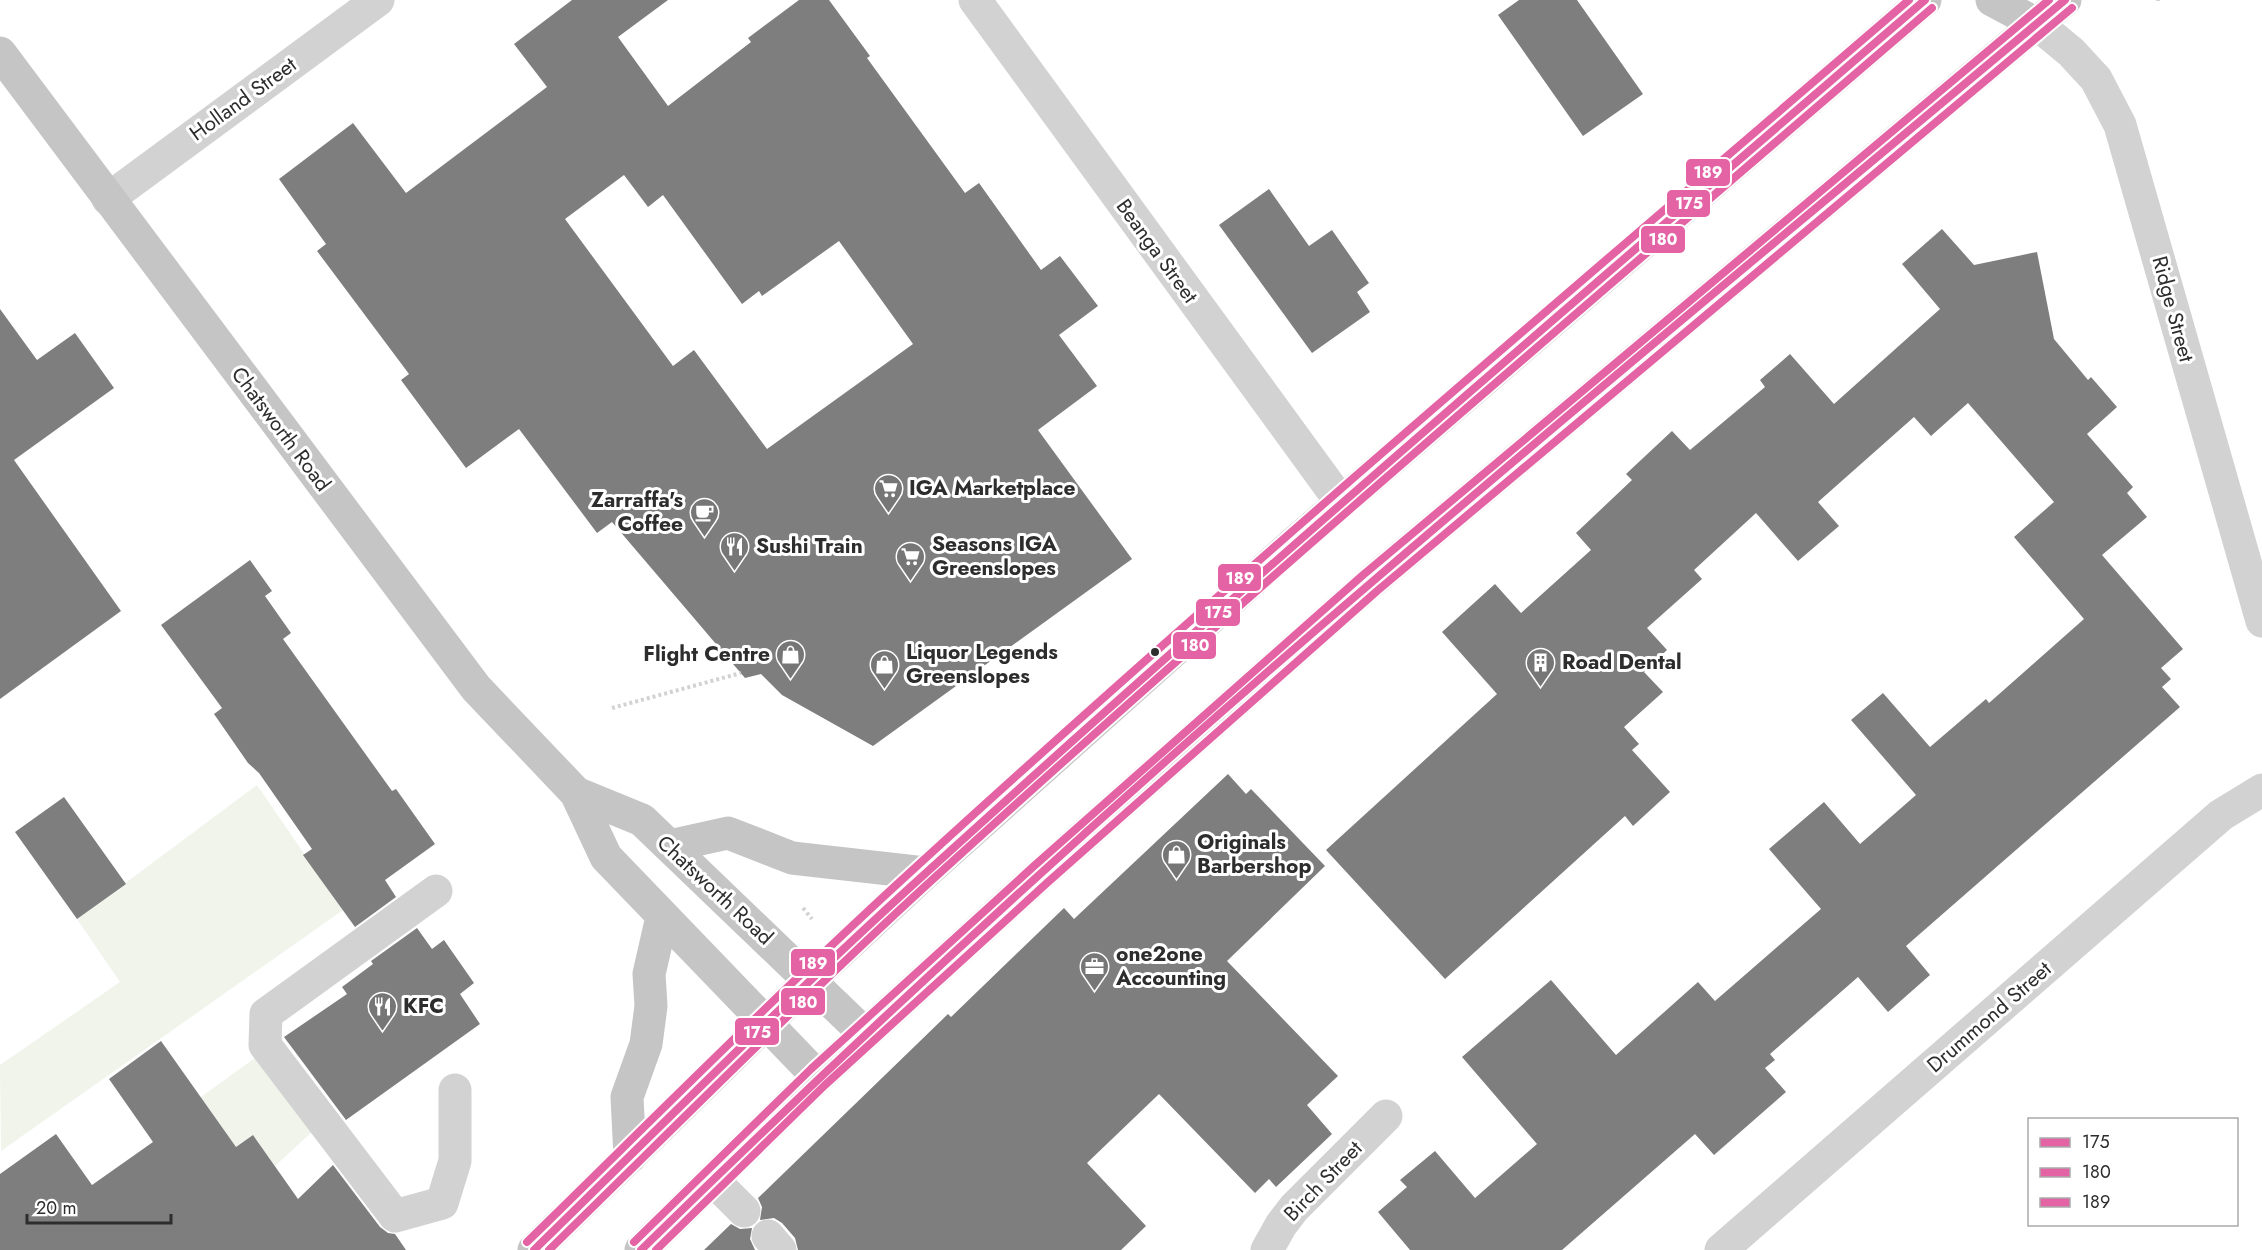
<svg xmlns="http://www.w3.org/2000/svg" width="2262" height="1250" font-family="Jost,sans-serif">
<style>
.green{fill:#f0f4eb}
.building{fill:#7e7e7e;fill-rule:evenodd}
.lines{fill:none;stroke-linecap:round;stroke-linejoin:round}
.path{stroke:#d2d2d2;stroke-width:4;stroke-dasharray:3 3;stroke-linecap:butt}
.minor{stroke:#d2d2d2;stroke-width:33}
.major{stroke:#c5c5c5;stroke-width:33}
.bus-1-casing{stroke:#fff;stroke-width:12}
.bus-2-casing{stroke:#fff;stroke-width:12}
.bus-3-casing{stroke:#fff;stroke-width:12}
.bus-1{stroke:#e463a4;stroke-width:8}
.bus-2{stroke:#e463a4;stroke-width:8}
.bus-3{stroke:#e463a4;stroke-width:8}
.bus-dot{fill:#2d2d2d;stroke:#fff;stroke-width:2}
.labels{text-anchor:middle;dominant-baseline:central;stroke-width:6;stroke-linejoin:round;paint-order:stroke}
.street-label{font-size:21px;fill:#2d2d2d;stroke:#fff}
.poi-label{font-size:21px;font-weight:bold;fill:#2d2d2d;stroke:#fff;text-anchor:start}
.line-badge{stroke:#fff;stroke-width:2}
.badge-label{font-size:16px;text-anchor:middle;font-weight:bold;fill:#fff}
</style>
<rect width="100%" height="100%" fill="#fff"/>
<path class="green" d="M257,785L343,910L1,1151L0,1065L120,982L77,919Z
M259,1055L313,1131L275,1166L253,1135L232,1150L190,1206L148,1135Z"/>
<path class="building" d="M572,0H668L618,37L668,106L751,42L748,38L799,0H829L870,56L867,58L965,193L979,183L1041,270L1060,256L1098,306L1059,335L1097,386L1038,430L1132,559L873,746L782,695L761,674L745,678L612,522L597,533L519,429L466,468L401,380L409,374L317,251L326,244L279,179L353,123L406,193L547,87L514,44ZM624,175L648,207L663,195L742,304L759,291L762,296L839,241L913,344L767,449L694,350L673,366L565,219Z
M1519,0H1577L1643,94L1583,136L1498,15Z
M1269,189L1309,246L1332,230L1369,283L1357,292L1370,312L1312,353L1219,225Z
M1942,229L1974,265L2037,252L2054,339L2088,380L2091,377L2117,407L2087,434L2133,487L2127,493L2147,517L2102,555L2183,649L2161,668L2171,679L2162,687L2180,707L1906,946L1930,975L1888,1012L1858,977L1770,1054L1775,1060L1765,1068L1786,1092L1714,1155L1695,1134L1562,1250H1410L1378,1212L1407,1187L1400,1180L1435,1151L1475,1198L1537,1144L1462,1057L1551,980L1616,1055L1698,982L1715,1001L1821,909L1769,849L1824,802L1860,844L1916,795L1851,720L1883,693L1930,747L1986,699L1989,703L2084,619L2014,537L2054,502L1968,403L1931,436L1914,417L1818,502L1839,526L1798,561L1756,513L1694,570L1702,579L1647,628L1667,650L1644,672L1663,692L1624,727L1639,744L1632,750L1670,792L1633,826L1625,816L1445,979L1326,850L1497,694L1442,632L1495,584L1521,613L1591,550L1576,533L1632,480L1626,474L1672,431L1690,450L1765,387L1760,380L1790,354L1834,404L1940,309L1902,264Z
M0,309L37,360L75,333L114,388L14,460L121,611L0,699Z
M250,560L272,591L265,596L291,633L283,639L392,791L396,789L435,844L385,880L396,897L355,927L303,855L312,849L259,773L248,763L214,714L222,708L161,625Z
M1228,774L1246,794L1251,789L1325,866L1227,961L1338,1076L1307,1105L1332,1134L1276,1187L1269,1179L1255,1193L1159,1094L1087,1163L1146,1226L1121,1250H798L795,1238L782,1223L774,1218L760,1220L762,1207L758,1198L948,1014L951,1017L1064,908L1074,919Z
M64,797L126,884L77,919L15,832Z
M417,928L432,949L444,940L474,983L460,994L480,1024L346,1120L284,1037L347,994L342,987L373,964L371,961Z
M161,1041L236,1147L253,1135L298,1199L333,1165L380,1227L388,1233L395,1234L406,1250H0V1174L56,1134L92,1185L153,1142L109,1079Z
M731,1224L740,1229L752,1228L750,1239L755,1250H704Z"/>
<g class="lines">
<path class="path" d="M2158,0V1
M612,708L741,673
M803,908L812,919"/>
<path class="minor" d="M975,0L1341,502
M2037,24L2071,52L2096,79L2120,125L2262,621
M108,199L378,0
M436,891L266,1014L265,1045L395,1216L442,1203L455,1161V1090
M713,1180L744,1211
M768,1236L780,1250
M1267,1250L1281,1225L1294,1208L1386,1116
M1721,1250L2221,815L2262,790"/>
<path class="major" d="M1992,0L2037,24
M0,53L476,688L576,793L606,857L818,1077
M576,793L642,820L865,1034
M669,846L728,833L792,858L925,873
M630,1157L627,1097L646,1044L651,1006L649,974L662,917
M534,1250L810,980L925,873L1293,544L1925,0
M641,1250L818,1077L1041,874L1370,583L2065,0"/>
<defs>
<path id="bus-1" d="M534,1250C664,1123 792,994 927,872C1254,575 1590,288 1925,0
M641,1250C877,1019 1121,796 1372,582C1601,385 1834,194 2065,0"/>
<path id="bus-2" d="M549,1250C676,1126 801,1000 932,880C1259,583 1597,296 1932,8
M656,1250L825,1085L1048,882L1377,591L2072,8"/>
<path id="bus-3" d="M527,1242C656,1116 783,988 917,866C1241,570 1576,286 1909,0
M634,1242L811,1069L1034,866L1363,575L2049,0"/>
</defs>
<use href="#bus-1" class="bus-1-casing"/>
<use href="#bus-2" class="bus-2-casing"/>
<use href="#bus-3" class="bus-3-casing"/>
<use href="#bus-1" class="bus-1"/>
<use href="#bus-2" class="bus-2"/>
<use href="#bus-3" class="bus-3"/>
</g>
<defs>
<symbol id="supermarket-pin" viewBox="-11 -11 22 30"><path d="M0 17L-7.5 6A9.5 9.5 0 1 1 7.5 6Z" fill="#767676" stroke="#fff"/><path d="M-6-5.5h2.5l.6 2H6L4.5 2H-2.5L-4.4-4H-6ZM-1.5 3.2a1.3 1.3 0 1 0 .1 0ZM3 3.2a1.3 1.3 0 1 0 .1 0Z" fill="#fff"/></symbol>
<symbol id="cafe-pin" viewBox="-11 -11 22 30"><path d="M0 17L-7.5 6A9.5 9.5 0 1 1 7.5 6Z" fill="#767676" stroke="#fff"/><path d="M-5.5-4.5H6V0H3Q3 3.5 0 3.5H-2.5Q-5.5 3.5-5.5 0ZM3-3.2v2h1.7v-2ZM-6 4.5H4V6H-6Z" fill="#fff"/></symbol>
<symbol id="restaurant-pin" viewBox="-11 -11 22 30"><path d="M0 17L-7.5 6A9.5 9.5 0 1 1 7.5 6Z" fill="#767676" stroke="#fff"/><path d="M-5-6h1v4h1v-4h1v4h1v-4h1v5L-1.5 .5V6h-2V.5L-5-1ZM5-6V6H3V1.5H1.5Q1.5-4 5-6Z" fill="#fff"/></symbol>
<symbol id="shop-pin" viewBox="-11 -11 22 30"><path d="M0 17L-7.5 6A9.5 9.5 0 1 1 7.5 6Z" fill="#767676" stroke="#fff"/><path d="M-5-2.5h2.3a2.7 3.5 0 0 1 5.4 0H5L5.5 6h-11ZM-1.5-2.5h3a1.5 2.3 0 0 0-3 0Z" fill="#fff"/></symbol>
<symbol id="building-pin" viewBox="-11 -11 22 30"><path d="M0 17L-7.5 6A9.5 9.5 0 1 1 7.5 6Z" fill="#767676" stroke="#fff"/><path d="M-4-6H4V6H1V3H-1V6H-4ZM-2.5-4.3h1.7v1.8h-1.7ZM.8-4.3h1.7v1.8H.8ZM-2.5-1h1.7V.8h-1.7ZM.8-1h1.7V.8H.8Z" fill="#fff"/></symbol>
<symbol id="office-pin" viewBox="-11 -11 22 30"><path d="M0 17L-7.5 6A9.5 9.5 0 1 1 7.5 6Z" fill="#767676" stroke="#fff"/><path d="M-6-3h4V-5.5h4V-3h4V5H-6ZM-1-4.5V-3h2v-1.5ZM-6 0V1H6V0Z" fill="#fff"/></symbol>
</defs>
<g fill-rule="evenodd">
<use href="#supermarket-pin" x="872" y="472" width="33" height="45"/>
<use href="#cafe-pin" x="688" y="496" width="33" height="45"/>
<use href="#restaurant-pin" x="718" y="530" width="33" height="45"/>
<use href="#supermarket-pin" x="894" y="540" width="33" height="45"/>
<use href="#shop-pin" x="774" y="638" width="33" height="45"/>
<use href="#building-pin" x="1524" y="646" width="33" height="45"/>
<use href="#shop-pin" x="868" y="648" width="33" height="45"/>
<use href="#shop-pin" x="1160" y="838" width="33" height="45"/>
<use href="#office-pin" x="1078" y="950" width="33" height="45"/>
<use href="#restaurant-pin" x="366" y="990" width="33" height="45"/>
</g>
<circle class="bus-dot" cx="1155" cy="652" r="5"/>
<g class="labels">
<g class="street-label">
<text transform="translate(243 99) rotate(-36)">Holland Street</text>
<text transform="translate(1157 251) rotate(54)">Beanga Street</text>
<text transform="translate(2173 309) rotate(75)">Ridge Street</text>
<text transform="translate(281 429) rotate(53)">Chatsworth Road</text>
<text transform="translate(715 890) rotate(43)">Chatsworth Road</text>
<text transform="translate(1989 1017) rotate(-41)">Drummond Street</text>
<text transform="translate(1323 1181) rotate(-46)">Birch Street</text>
</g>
<g class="poi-label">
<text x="909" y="488">IGA Marketplace</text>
<text x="683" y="500" text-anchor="end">Zarraffa's<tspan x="683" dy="24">Coffee</tspan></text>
<text x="932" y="544">Seasons IGA<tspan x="932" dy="24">Greenslopes</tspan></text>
<text x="756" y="546">Sushi Train</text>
<text x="906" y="652">Liquor Legends<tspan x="906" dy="24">Greenslopes</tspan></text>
<text x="770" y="654" text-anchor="end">Flight Centre</text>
<text x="1562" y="662">Road Dental</text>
<text x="1197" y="842">Originals<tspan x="1197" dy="24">Barbershop</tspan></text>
<text x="1116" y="954">one2one<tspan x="1116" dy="24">Accounting</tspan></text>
<text x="403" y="1006">KFC</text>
</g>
</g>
<g class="line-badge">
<rect x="1685" y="158" width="46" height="29" rx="6" fill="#e463a4"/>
<rect x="1666" y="189" width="45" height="29" rx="6" fill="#e463a4"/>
<rect x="1640" y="225" width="46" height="29" rx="6" fill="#e463a4"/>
<rect x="1217" y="563" width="45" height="29" rx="6" fill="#e463a4"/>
<rect x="1195" y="598" width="46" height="29" rx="6" fill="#e463a4"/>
<rect x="1172" y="631" width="45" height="29" rx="6" fill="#e463a4"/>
<rect x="790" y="948" width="46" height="29" rx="6" fill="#e463a4"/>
<rect x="780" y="987" width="46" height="29" rx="6" fill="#e463a4"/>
<rect x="734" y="1017" width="46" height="29" rx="6" fill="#e463a4"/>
</g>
<g class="badge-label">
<text x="1708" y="178">189</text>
<text x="1689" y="209">175</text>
<text x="1663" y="245">180</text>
<text x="1240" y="584">189</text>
<text x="1218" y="618">175</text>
<text x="1195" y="651">180</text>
<text x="813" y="969">189</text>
<text x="803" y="1008">180</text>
<text x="757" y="1038">175</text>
</g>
<rect x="2028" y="1118" width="210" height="108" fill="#ffffff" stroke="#ababab" stroke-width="1.5"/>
<rect x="2040" y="1138" width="30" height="9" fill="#e463a4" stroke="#ababab" stroke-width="1.5"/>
<text x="2082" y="1148" font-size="18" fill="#2d2d2d">175</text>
<rect x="2040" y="1168" width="30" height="9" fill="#e463a4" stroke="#ababab" stroke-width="1.5"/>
<text x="2082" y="1178" font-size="18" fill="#2d2d2d">180</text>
<rect x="2040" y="1198" width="30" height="9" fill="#e463a4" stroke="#ababab" stroke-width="1.5"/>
<text x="2082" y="1208" font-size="18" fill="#2d2d2d">189</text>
<path d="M27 1214v9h144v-9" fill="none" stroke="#2d2d2d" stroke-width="3"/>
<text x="36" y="1214" font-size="18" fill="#2d2d2d" stroke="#ffffff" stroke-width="4.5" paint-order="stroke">20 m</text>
</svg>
